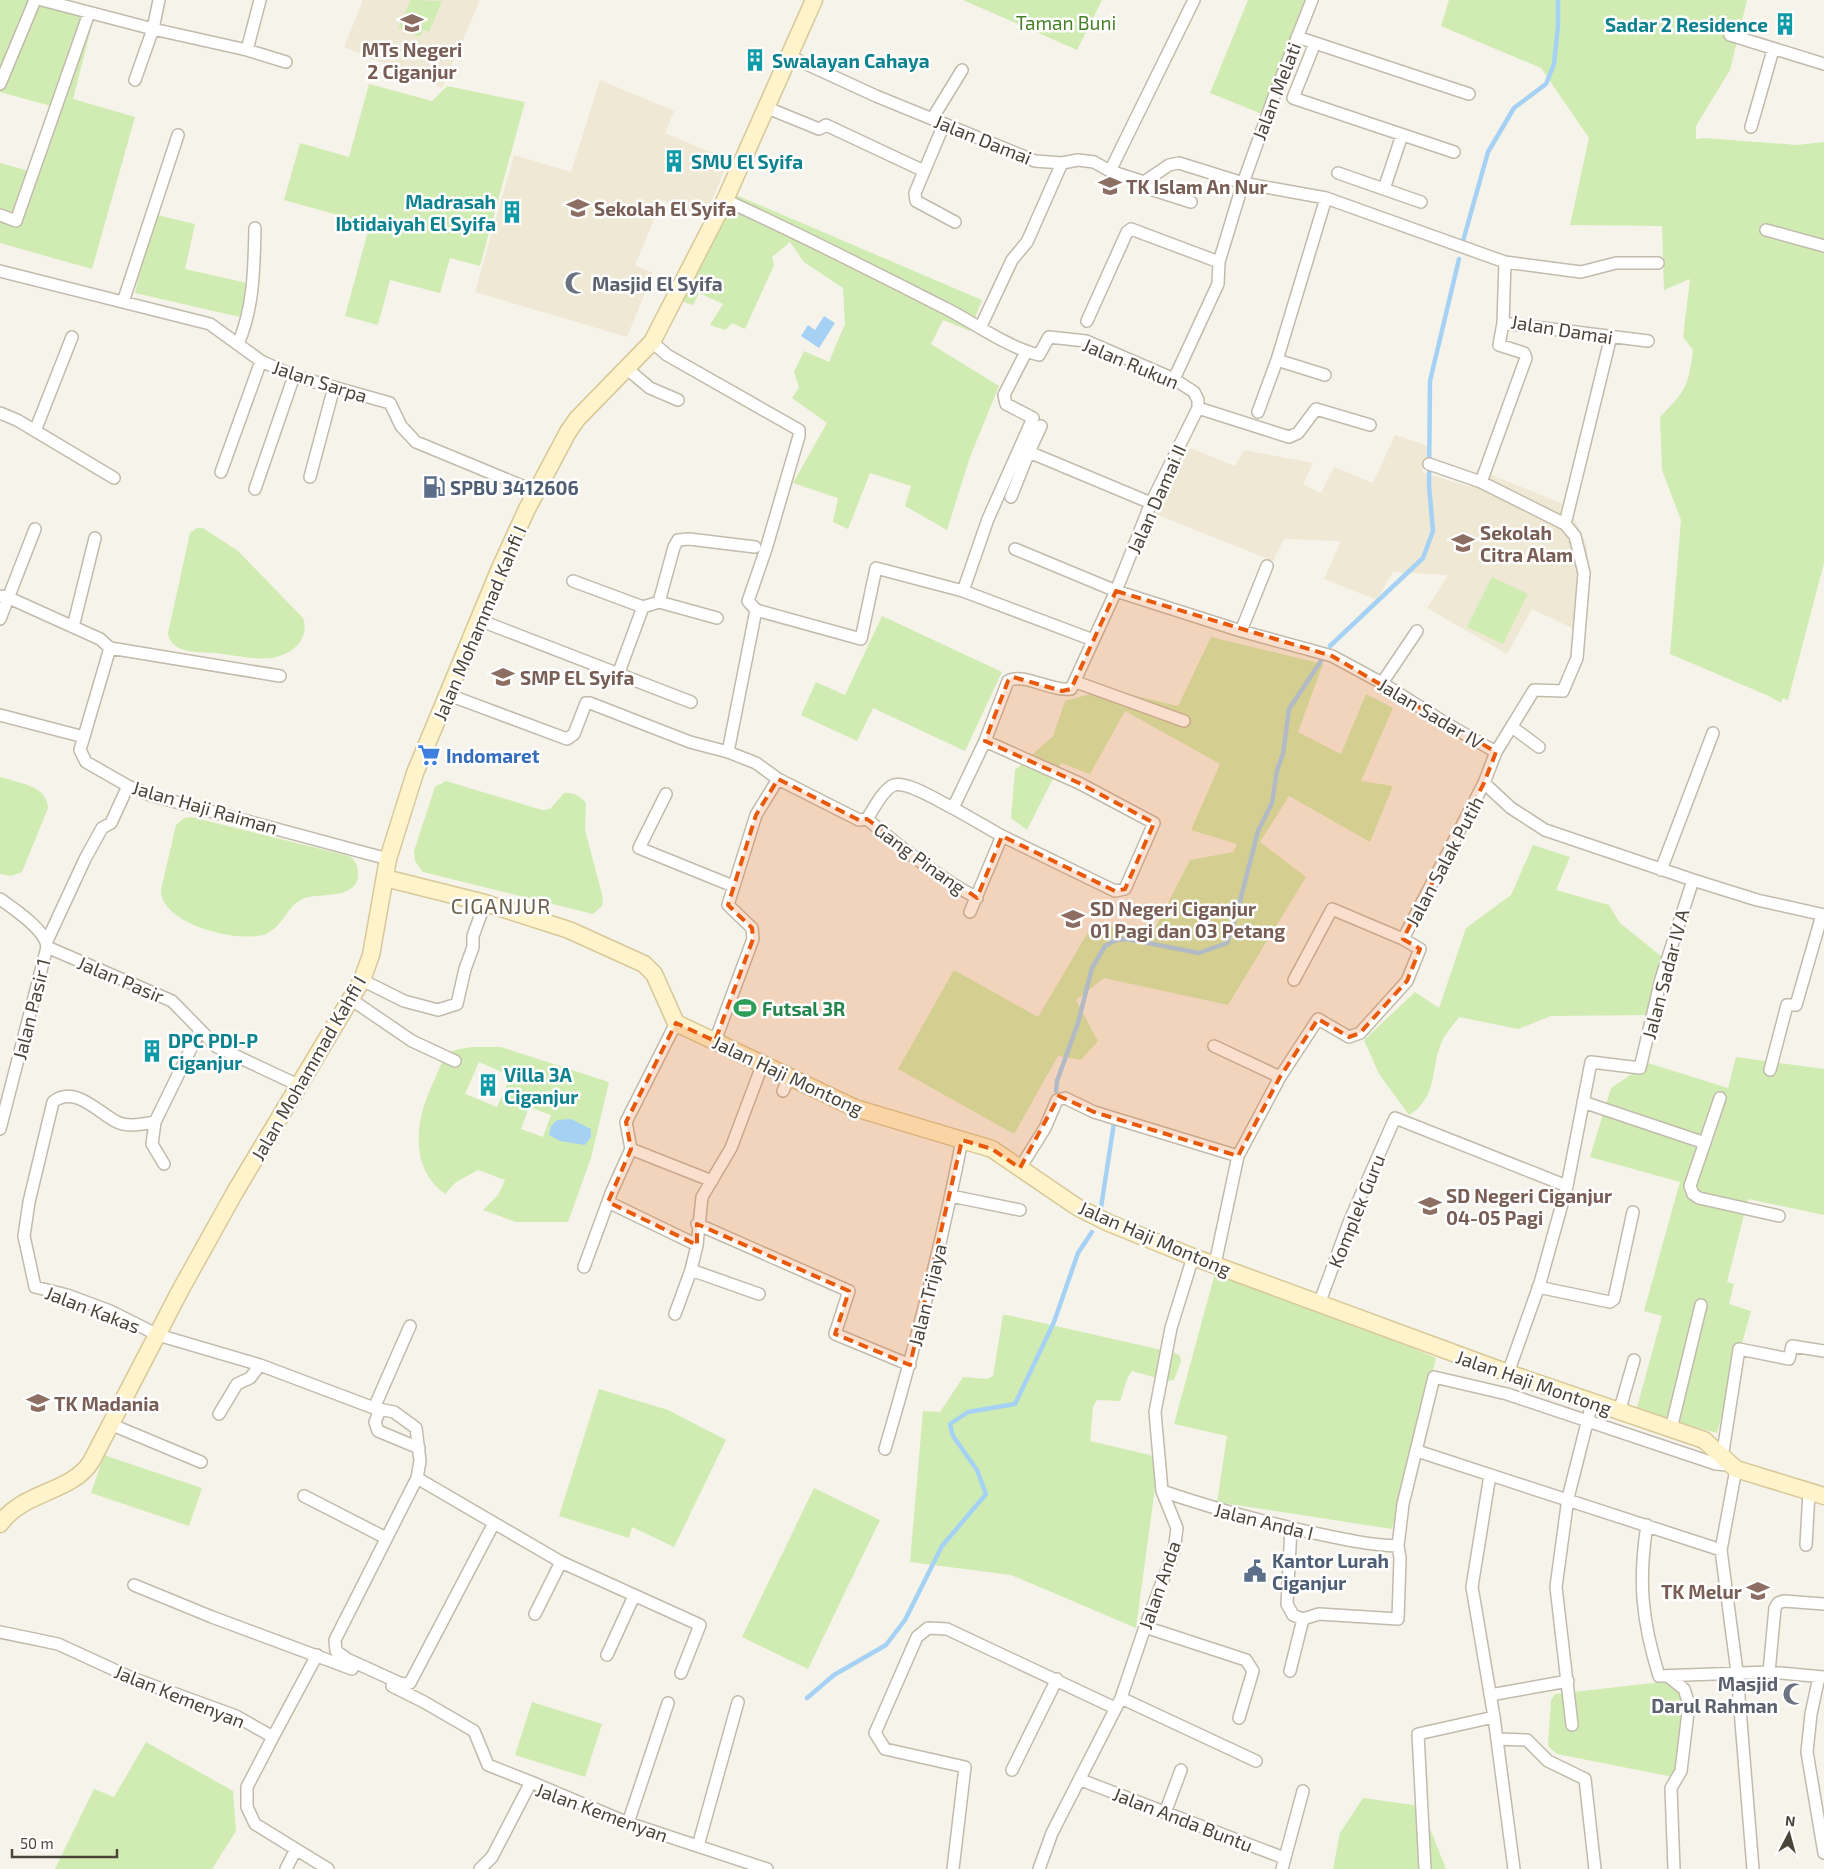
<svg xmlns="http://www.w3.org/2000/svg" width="1824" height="1869" font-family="'Exo 2',sans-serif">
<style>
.education{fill:#efe8d4}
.green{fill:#d0ecb2;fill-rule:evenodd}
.water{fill:#a5d2f4}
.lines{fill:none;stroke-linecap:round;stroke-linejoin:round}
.stream{stroke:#a5d2f4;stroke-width:4.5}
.street-casing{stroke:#c2bbac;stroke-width:14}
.secondary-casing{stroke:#d8c898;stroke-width:19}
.street{stroke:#fff;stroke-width:11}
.secondary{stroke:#fff3cb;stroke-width:16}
.marked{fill:#e8590c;fill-opacity:0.2;stroke:#e8590c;stroke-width:4;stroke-dasharray:10 6;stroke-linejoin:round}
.labels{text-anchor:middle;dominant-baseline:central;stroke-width:5;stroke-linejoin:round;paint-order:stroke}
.park-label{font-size:19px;fill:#478127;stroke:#fff}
.culture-label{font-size:19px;font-weight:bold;fill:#0d838f;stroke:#fff;text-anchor:start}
.education-label{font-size:19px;font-weight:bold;fill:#785e54;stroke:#fff;text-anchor:start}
.street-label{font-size:19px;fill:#4b4438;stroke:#fff}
.worship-label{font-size:19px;font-weight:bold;fill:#5b616d;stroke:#fff;text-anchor:start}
.service-label{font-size:19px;font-weight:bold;fill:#4e5e75;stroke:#fff;text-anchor:start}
.shop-label{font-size:19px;font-weight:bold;fill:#366cbe;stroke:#fff;text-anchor:start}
.leisure-label{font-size:19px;font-weight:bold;fill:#27864d;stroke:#fff;text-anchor:start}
.quarter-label{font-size:21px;letter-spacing:1px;fill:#6e624e;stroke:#fff}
</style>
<rect width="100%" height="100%" fill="#f6f3ea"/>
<path class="education" d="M363,0H480L442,88L344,47Z
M600,80L674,111L665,133L729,160L705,217L662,200L635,265L653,273L627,337L475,292L514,155L571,172Z
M1395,435L1431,447L1422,472L1470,487L1477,469L1568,506L1587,545L1589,585L1578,631L1532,609L1507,654L1427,608L1448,575L1393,572L1377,600L1324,579L1341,541L1284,539L1273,561L1155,514L1190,448L1235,466L1244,450L1313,463L1303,484L1321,493L1334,467L1373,483Z"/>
<path class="green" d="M0,0H63L96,9L73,99L135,117L92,269L0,243V163L40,174L58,108L0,92Z
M411,0L442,1L429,32L423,30L420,37L398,28Z
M963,0H1102L1077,50Z
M1248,0H1314L1267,116L1210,93Z
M1449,0H1747L1730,70L1696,126V139L1704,138L1797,145L1824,142V563L1788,700L1783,698L1781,703L1771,697L1670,654L1681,520L1662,470L1660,417C1686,390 1688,388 1693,350L1683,337L1690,279L1664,290L1662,226L1570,225L1589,138L1541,68L1441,26Z
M369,84L432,101L447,86L525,102L480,266L450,258L440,293L390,280L378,325L345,316L370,224L284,200L300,143L349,157Z
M736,195L982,300L970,331L943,320L931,344L999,386L970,457L947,530L905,506L911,486L870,473L848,529L833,522L838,498L793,483L827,423L792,398L799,387L794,372L804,351L829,362L845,324L843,288L804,262L790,242L772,257L774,265L745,329L732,323L725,330L710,325L723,304L699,293L693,305L681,301Z
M153,214L195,224L185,269L247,283L240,317L135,293Z
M197,528H203L238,551L303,618C311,640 290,656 270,658C257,660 230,655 216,653C204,652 190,653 179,648C172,645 169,639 168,633L190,533Z
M1492,577L1528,594L1503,644L1467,627Z
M882,616L1002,672L965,751L873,708L857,741L801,715L816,682L845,695Z
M1211,637L1323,664L1298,732L1341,754L1366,694L1393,708L1361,781L1393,786L1370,842L1289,796L1260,842L1306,877L1228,1005L1104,978L1076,1000L1098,1041L1081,1060L1058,1056L1014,1134L898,1069L954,970L1038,1017L1094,922L1151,936L1190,860L1233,852L1237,844L1191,830L1220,764L1125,711L1090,774L1061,763L1027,830L1011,818L1015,770L1053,736L1065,701L1108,689L1178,706Z
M0,777C18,783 47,785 48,808L22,872L11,876L0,874Z
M446,781L542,810L550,809L564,793C572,792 581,796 586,803L585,830L603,898L602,906L593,914L423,872L415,861L414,851L435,787Z
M191,817L349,856C355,860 358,866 358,872C361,900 320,893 305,898C288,903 284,926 266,934C240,944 160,924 161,890L176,825L184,818Z
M1533,845L1570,857L1556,890L1609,905L1620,923L1661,956L1649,1015L1551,1016L1518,1029L1459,1017C1454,1024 1447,1032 1443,1039C1430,1065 1439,1097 1409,1115L1379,1074L1364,1040L1415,992L1439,1008L1466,928L1511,895Z
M475,1047H501L609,1082L591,1158L568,1222H516L483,1210L498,1195L505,1180L478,1170L456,1182L445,1194C407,1166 416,1116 435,1079C438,1072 441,1061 446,1056C454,1048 465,1048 475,1047ZM479,1062L511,1076L497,1107L465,1094ZM529,1107L551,1115L543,1137L521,1129Z
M1736,1057L1824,1069V1215L1748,1199L1727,1282L1734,1284L1729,1304L1751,1311L1717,1433L1636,1411L1662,1316L1644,1311L1680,1182L1590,1157L1611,1088L1648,1063L1728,1088Z
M1217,1266L1436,1358L1392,1529L1217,1502L1227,1436L1174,1424Z
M1003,1315H1007L1175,1353L1180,1356L1181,1361L1174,1380L1168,1381L1132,1371L1128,1377L1120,1401L1097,1400L1093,1407L1090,1441L1150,1455L1155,1459L1158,1466L1136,1628L1011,1575L910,1562L923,1411L940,1412L963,1377L987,1379L993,1376Z
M599,1389L668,1410L726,1440L674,1547L632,1527L629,1538L559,1516Z
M104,1455L202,1488L189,1526L91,1493Z
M814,1488L880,1520L808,1669L742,1637Z
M1680,1680L1690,1688L1678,1771L1673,1777L1557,1754L1548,1746L1551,1700L1555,1694Z
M532,1702L602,1724L585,1777L515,1755Z
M146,1742L233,1791L236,1831L212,1869H55L94,1789L114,1797Z
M1363,1798L1421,1806L1446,1869H1333L1340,1833Z"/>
<path class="water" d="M824,316L835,323L819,348L801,336L808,325L815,330Z
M571,1119L591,1129V1137L585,1145L560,1141L549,1135L551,1126L557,1120Z"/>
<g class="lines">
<path class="stream" d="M1463,241L1488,152L1514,108L1546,84L1554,64L1558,26V0
M1330,646L1423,558L1433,531L1429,486L1430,381L1459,259
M1056,1091L1057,1081L1078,1023L1092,968L1105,946L1116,940L1127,939L1199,953L1227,943L1237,913L1258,831L1272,803L1277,770L1283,754L1289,709L1321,661
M1100,1214L1114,1123
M807,1698L834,1675L886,1645L905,1620L942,1546L986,1494L977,1470L953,1436L950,1424L968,1412L1015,1404L1054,1322L1078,1253L1092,1232"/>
<defs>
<path id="street" d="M42,0L153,29L159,0
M1730,35L1824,64
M1297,37L1469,94
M1315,43L1293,98L1454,152
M247,50L260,0
M789,56L876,96L1035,161L1062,163L1078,160L1094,162L1110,171L1144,182
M135,80L153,29L247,50L286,62
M0,84L35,0
M765,107L819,129L826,125L924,171
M932,119L962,70
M944,124L915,193L916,201L955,222
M1751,127L1773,50
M1110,171L1194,0
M1338,173L1421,202
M1144,182L1169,165L1179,163L1243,183L1326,198L1505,262L1581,272L1616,263H1658
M1144,182L1147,188L1191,202
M1384,189L1402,135
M725,200C800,234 874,272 947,309C976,324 1009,348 1039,355L1049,337L1086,341L1174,379L1194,392L1198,400V408L1151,503L1116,591L1071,689C1052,692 1023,672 1008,681L985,741L953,808C940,802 908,781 894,785C883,789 873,810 867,819
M0,215L16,221L89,13
M1766,230L1824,246
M0,271L210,324L261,361L294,376L390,403L401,426L416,442L537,492
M123,302L178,135
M1087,321L1127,232L1131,229L1219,262
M1503,323L1648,341
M981,326L1012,260L1027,242L1062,163
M652,342L667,355L799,430V436L766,549L748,601L756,610L861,639L876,568L963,591L1093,640
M238,344C254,307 254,268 255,228
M1277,360L1325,375
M626,368L650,388L678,400
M1174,379L1218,284L1219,262L1243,183L1276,91L1312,0
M1198,408L1289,437L1298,433L1316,409L1370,425
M1258,412L1277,360L1326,198
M0,413L17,420L114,478
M1041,426L1029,452L1151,503
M35,431L72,337
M1429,464L1481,482L1565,524L1575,536L1584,573L1577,658L1563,691L1534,690L1496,752
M221,472L261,361
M310,477L334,387
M1481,482L1526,358L1524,353L1499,345L1503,323L1505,262
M255,489L294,376
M1011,497L1029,452
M1565,524L1611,336
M1015,549L1116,591L1241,631L1332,656L1382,683L1442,721L1496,752L1484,783L1403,939
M573,581L643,607
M963,591L988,519L1033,418L1006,404L1004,395L1026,352
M0,596L7,597L100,639L110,648L80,750L86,762L128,786L150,795L388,859
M659,602L717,618
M0,619L35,529
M479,620L691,702
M73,627L95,538
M1241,631L1267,566
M110,648L280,676
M619,672L643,607L659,602L674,547L678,540L689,539L755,547
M1076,682L1184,721
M1382,683L1417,631
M449,695L567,739L574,734L586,703H590L690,742L728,752L756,763L778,779L859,820L867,819
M0,715L84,737
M1512,727L1539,747
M728,752L756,610
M1484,783L1511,808L1545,830L1693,880L1757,900L1824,915
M666,794L639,848L733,886
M953,808L1002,836L1115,891L1125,889L1154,823L1079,783L985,741
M867,819C901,848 938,877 977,898
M1661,870L1713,733
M0,899C14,909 46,930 47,947L0,1129
M970,912L1002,836
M47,941L85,859L102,828L111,823L128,786
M47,947L172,1001L217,1047L298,1085
M362,980L404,1001L438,1010L457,1004L465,969L473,947V936L485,903
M352,1000L412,1041L455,1061
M715,1041L753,939L752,928L728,905L756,815L778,779
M1214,1046L1280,1077
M1770,1070L1787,1005H1796L1822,915
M783,1091L790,1075
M1720,1098L1690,1186L1693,1194L1699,1198L1779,1216
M1583,1102L1705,1143
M155,1122C142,1124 127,1128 115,1121C97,1111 74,1085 53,1102L29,1202L24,1236L35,1287L67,1295L110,1311L158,1335L260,1365L374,1408L394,1412L416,1428L420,1461L417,1478L335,1640L336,1651L347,1659L402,1684L410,1683L494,1523
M631,1149L712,1181
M164,1164L152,1144L155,1122L199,1032
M1020,1168L1045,1128L1057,1100L1065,1098L1094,1112L1238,1156
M951,1196L1020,1210
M608,1202L697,1245
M697,1224L849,1291L835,1334L910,1365
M1215,1264L1238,1156L1280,1077L1318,1019L1349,1037L1360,1033L1407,981L1420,949L1403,939L1332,909L1294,980
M584,1267L612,1191L631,1149L626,1122L676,1023
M691,1270L759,1294
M1538,1287L1610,1302L1614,1299L1633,1212
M1319,1304L1350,1220L1395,1118L1567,1186
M675,1314L691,1270L697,1245L702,1197L731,1148L763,1063
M1508,1373L1540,1283L1567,1186L1591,1062L1640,1068L1661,979L1693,880
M374,1408L410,1326
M380,1410L375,1422L378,1431L419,1448
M1619,1412L1634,1360
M219,1414L237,1384L250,1378L260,1365
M110,1424L201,1462
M1671,1429L1701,1305
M885,1449C915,1347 942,1244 962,1140
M1417,1451L1721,1550
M1722,1458L1739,1349L1789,1359L1792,1346L1824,1351
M1736,1469L1721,1550L1737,1672L1753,1869
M1490,1475L1472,1587L1494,1717L1514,1869
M417,1478L561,1562L700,1625L681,1673
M1162,1491C1212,1508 1263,1522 1314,1533C1342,1539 1369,1545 1398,1546
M304,1496L386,1538
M1647,1525C1638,1582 1642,1621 1659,1676L1769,1672L1824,1677
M1291,1528L1287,1604L1293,1615L1303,1619
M1806,1545L1809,1492
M134,1585L212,1617L352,1669
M535,1614L561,1562
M1145,1627L1246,1660L1253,1671L1239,1718
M0,1632L58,1644L132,1678L236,1716L273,1737L247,1787V1807L255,1824L328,1869
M607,1655L634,1596
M1290,1671L1303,1619L1319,1614L1398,1619L1400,1558L1398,1546L1403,1504L1434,1377L1507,1394L1716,1464L1729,1465
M1769,1672L1775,1608L1778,1603L1784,1601L1824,1604
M1669,1677L1684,1689L1689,1704L1681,1771L1671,1788L1674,1869
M1819,1677L1811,1714L1807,1752L1824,1853
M392,1686L424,1702L474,1731L488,1765L531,1782
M1490,1695L1568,1681
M1121,1698L1256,1761
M1572,1725L1556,1587L1568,1498L1592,1403
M273,1737L317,1655
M1497,1739L1527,1740L1548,1761L1585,1779L1595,1869
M1012,1770L1057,1679
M1081,1780L1284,1858
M1165,1813L1181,1770
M628,1823L668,1703
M698,1846L738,1702
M286,1869L295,1851
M480,1869L492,1857L531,1782L628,1823L767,1869
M953,1869L965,1767L885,1749L875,1733L917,1637L928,1628L947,1629L1115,1708
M1039,1869L1052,1833L1121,1698L1145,1627L1174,1551L1177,1528L1162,1491L1155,1412L1171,1328L1193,1257
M1282,1869L1303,1791
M1425,1869L1418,1734L1494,1717"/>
<path id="secondary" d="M385,878L485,903L569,930L644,964L654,974L676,1023L855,1108L992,1149L1077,1207L1109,1223L1193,1257L1508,1373L1704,1440L1736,1469L1824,1496
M0,1524C23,1491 71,1493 91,1462L181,1289L235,1192L362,980L371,955L388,859L415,773L500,568L527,509L568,432L577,419L652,342L725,200L814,0"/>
</defs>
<use href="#street" class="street-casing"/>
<use href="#secondary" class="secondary-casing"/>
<use href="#street" class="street"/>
<use href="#secondary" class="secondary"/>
</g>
<path class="marked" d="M1116,591L1332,656L1496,752L1484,783L1403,939L1420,949L1407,981L1360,1033L1349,1037L1318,1019L1280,1077L1238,1156L1094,1112L1059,1096L1020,1168L992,1149L962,1140L910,1365L835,1334L849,1291L697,1224V1245L608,1202L631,1149L626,1122L676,1023L715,1041L753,939L752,928L728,905L756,815L778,779L859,820L867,819L977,898L1002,836L1115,891L1125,889L1154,823L1079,783L985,741L1008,681L1013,677L1062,691L1071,689Z"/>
<defs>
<symbol id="school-bare" viewBox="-9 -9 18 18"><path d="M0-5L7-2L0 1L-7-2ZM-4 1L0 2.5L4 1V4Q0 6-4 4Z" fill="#8d6e63" stroke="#fff" stroke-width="2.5" paint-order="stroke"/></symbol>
<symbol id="building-bare" viewBox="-9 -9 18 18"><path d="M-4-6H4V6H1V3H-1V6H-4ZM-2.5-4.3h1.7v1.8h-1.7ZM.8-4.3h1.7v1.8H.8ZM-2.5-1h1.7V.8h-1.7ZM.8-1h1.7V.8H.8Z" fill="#0f9aa8" stroke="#fff" stroke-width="2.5" paint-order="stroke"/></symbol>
<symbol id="mosque-bare" viewBox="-9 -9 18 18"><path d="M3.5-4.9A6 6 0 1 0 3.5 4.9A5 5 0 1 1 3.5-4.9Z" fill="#6b7280" stroke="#fff" stroke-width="2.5" paint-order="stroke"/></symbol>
<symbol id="fuel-bare" viewBox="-9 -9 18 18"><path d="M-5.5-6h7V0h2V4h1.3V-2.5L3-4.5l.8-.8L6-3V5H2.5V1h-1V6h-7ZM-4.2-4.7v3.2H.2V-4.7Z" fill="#5c6f8a" stroke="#fff" stroke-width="2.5" paint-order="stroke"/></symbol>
<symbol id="supermarket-bare" viewBox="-9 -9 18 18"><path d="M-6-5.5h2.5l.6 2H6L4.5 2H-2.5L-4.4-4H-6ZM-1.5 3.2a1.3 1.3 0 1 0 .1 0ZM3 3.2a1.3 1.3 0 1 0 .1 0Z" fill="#3f7fe0" stroke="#fff" stroke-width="2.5" paint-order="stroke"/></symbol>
<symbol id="stadium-bare" viewBox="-9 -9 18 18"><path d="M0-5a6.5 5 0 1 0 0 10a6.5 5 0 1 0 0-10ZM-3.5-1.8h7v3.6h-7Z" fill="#2e9e5b" stroke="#fff" stroke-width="2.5" paint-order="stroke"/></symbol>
<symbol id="civic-bare" viewBox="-9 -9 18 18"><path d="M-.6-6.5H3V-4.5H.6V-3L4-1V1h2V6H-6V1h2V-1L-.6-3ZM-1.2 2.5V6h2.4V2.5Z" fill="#5c6f8a" stroke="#fff" stroke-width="2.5" paint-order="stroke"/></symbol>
</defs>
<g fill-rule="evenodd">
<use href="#school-bare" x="396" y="7" width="32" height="32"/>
<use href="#building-bare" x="1769" y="8" width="32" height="32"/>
<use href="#building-bare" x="739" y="44" width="32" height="32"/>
<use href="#building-bare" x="658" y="145" width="32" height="32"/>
<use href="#school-bare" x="1094" y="170" width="32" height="32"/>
<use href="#school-bare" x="562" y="192" width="32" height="32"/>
<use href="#building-bare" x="496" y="196" width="32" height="32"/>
<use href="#mosque-bare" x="560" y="267" width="32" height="32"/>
<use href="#fuel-bare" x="418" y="471" width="32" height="32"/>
<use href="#school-bare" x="1447" y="527" width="32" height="32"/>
<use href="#school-bare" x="487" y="661" width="32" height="32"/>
<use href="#supermarket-bare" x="413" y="739" width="32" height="32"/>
<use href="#school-bare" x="1057" y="903" width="32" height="32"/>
<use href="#stadium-bare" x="729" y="992" width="32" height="32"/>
<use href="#building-bare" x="136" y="1035" width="32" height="32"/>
<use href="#building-bare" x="472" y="1069" width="32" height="32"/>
<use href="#school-bare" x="1414" y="1190" width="32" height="32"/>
<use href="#school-bare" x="22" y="1387" width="32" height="32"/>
<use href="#civic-bare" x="1239" y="1555" width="32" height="32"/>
<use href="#school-bare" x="1742" y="1575" width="32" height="32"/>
<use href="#mosque-bare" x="1778" y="1678" width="32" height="32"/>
</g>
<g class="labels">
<g class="park-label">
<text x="1066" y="22">Taman Buni</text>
</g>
<g class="culture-label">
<text x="1768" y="24" text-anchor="end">Sadar 2 Residence</text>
<text x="772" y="60">Swalayan Cahaya</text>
<text x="691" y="161">SMU El Syifa</text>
<text x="496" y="201" text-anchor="end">Madrasah<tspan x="496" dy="22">Ibtidaiyah El Syifa</tspan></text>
<text x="168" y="1040">DPC PDI-P<tspan x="168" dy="22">Ciganjur</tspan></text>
<text x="504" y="1074">Villa 3A<tspan x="504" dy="22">Ciganjur</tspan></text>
</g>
<g class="education-label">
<text x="412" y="49" text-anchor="middle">MTs Negeri<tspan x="412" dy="22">2 Ciganjur</tspan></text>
<text x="1126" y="186">TK Islam An Nur</text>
<text x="594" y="208">Sekolah El Syifa</text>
<text x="1480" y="532">Sekolah<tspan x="1480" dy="22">Citra Alam</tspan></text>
<text x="520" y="677">SMP EL Syifa</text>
<text x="1090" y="908">SD Negeri Ciganjur<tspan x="1090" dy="22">01 Pagi dan 03 Petang</tspan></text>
<text x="1446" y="1195">SD Negeri Ciganjur<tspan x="1446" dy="22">04-05 Pagi</tspan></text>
<text x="54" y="1403">TK Madania</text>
<text x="1742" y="1591" text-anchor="end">TK Melur</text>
</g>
<g class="street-label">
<text transform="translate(1276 91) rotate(-69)">Jalan Melati</text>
<text transform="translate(983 139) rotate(22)">Jalan Damai</text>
<text transform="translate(1562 329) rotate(9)">Jalan Damai</text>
<text transform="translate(1131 363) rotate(23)">Jalan Rukun</text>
<text transform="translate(320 381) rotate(18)">Jalan Sarpa</text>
<text transform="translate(1156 499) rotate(-66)">Jalan Damai II</text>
<text transform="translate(479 623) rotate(-67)">Jalan Mohammad Kahfi I</text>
<text transform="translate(1431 713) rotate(31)">Jalan Sadar IV</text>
<text transform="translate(205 807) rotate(16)">Jalan Haji Raiman</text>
<text transform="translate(920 858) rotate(36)">Gang Pinang</text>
<text transform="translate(1444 861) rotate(-62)">Jalan Salak Putih</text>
<text transform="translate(1665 974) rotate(-75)">Jalan Sadar IV A</text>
<text transform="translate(121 979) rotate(23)">Jalan Pasir</text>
<text transform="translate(31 1009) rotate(-76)">Jalan Pasir 1</text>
<text transform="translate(308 1068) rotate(-60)">Jalan Mohammad Kahfi I</text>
<text transform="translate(788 1075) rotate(25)">Jalan Haji Montong</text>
<text transform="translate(1356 1211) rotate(-68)">Komplek Guru</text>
<text transform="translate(1155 1238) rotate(23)">Jalan Haji Montong</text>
<text transform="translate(927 1295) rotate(-76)">Jalan Trijaya</text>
<text transform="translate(93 1309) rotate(21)">Jalan Kakas</text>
<text transform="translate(1534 1382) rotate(19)">Jalan Haji Montong</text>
<text transform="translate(1264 1521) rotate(14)">Jalan Anda I</text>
<text transform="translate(1159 1585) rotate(-71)">Jalan Anda</text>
<text transform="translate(180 1696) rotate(22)">Jalan Kemenyan</text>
<text transform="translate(602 1812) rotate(20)">Jalan Kemenyan</text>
<text transform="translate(1183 1819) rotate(21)">Jalan Anda Buntu</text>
</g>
<g class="worship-label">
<text x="592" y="283">Masjid El Syifa</text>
<text x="1778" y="1683" text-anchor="end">Masjid<tspan x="1778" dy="22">Darul Rahman</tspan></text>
</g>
<g class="service-label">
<text x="450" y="487">SPBU 3412606</text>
<text x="1272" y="1560">Kantor Lurah<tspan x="1272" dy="22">Ciganjur</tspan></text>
</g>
<g class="shop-label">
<text x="446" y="755">Indomaret</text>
</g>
<g class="leisure-label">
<text x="762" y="1008">Futsal 3R</text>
</g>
<g class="quarter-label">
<text x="501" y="905">CIGANJUR</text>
</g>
</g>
<g transform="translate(1789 1834) rotate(6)" stroke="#ffffff" stroke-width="4" paint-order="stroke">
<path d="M0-4L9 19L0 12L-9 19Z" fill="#4b4438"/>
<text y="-8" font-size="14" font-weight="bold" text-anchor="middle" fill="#4b4438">N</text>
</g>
<path d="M12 1849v8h105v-8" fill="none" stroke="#4b4438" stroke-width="2.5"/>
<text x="20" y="1849" font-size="15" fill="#4b4438" stroke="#ffffff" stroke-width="4" paint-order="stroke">50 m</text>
</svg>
